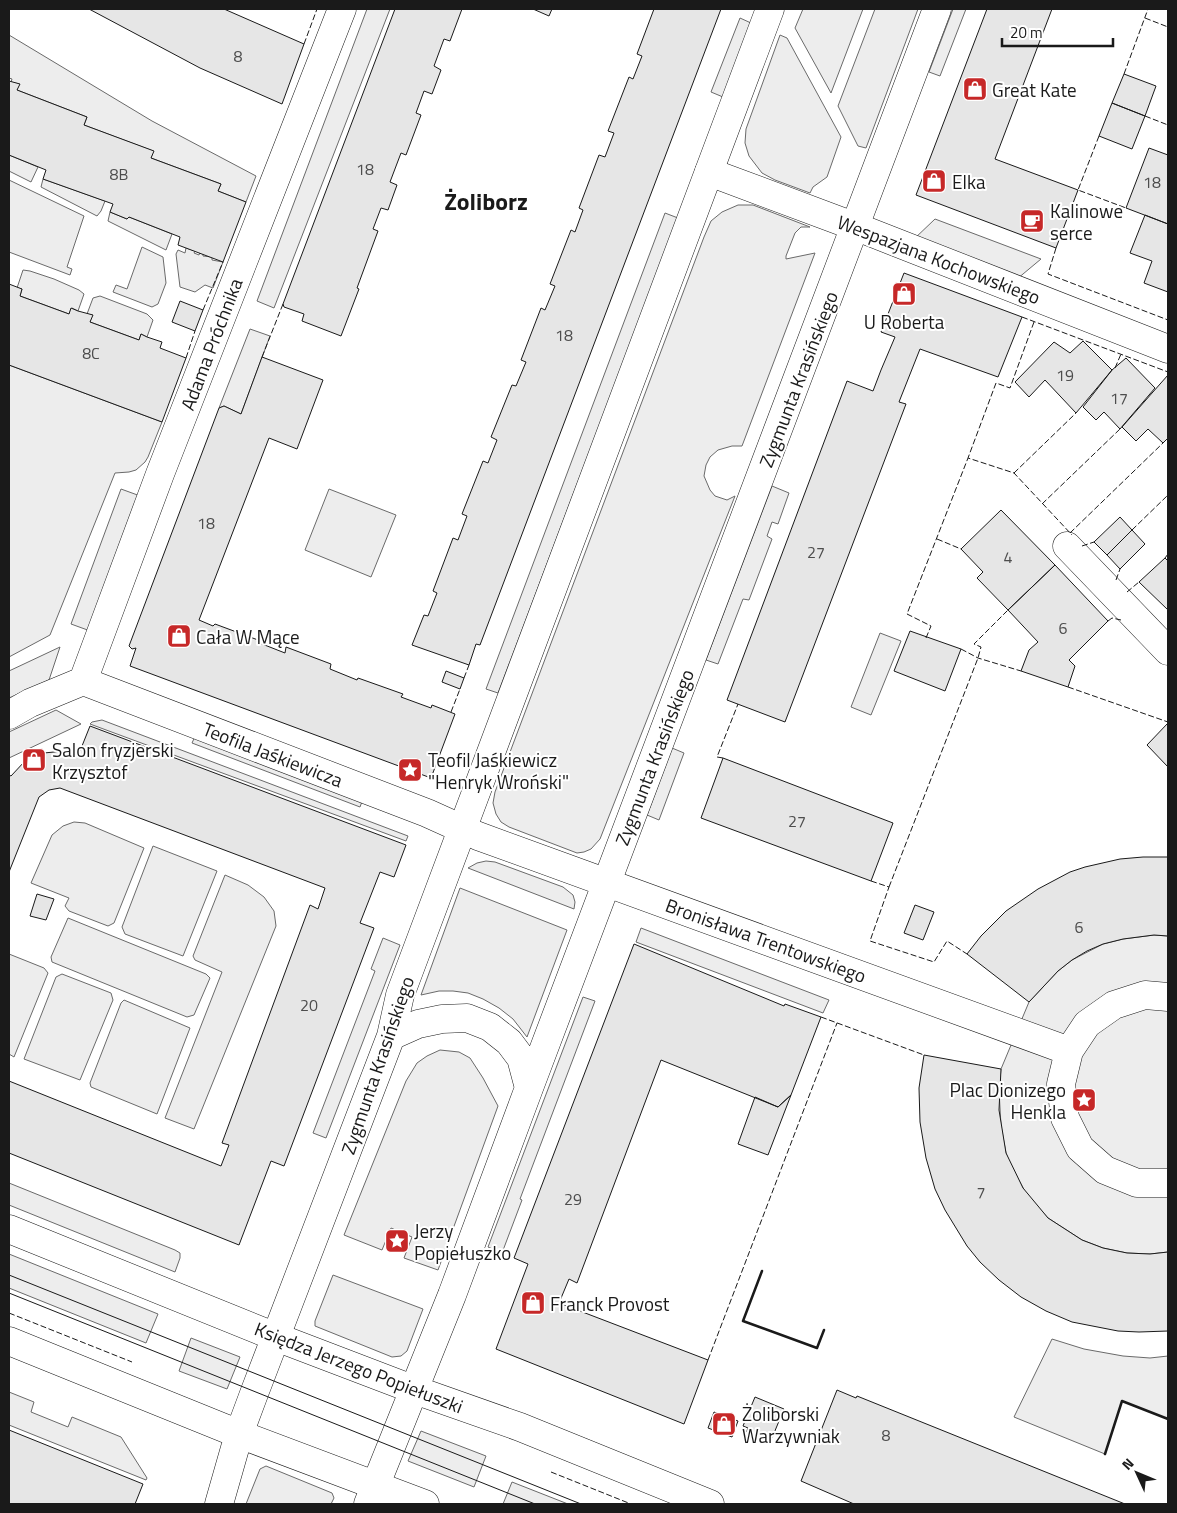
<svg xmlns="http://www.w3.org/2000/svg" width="1177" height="1513" font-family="'Titillium Web',sans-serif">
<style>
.built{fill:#ededed;stroke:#6a6a6a}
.building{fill:#e6e6e6;stroke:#1a1a1a}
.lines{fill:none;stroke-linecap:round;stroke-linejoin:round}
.street-casing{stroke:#1a1a1a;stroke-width:29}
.secondary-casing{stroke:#1a1a1a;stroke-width:29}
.street{stroke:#fff;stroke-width:28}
.secondary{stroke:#fff;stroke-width:28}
.tram{stroke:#1a1a1a;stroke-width:1}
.fence{stroke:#1a1a1a;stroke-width:1;stroke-dasharray:6 2.5;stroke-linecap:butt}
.wall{stroke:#1a1a1a;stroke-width:2.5}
.labels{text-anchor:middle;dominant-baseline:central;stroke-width:4;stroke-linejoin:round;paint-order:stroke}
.number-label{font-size:16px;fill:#4d4d4d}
.poi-label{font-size:19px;fill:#1a1a1a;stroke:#fff;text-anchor:start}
.street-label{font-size:19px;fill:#1a1a1a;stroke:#fff}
.district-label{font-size:24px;font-weight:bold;fill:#1a1a1a;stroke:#fff}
</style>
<rect width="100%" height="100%" fill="#fff"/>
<path class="built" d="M367,9H390L274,308L257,301Z
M803,9H863L831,93L795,28Z
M875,9H918L866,148L858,146L838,106Z
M953,9H966L940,76L929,72Z
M740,18L751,23L723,97L711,92Z
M9,35L152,121L256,176L246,202L218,191L221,184L151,158L153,151L84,125L87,117L17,90L19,84L11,82L12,79L9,78Z
M780,35L787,38L841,137L827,177L813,187L810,193L775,180L762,173L749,156L745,143L746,129Z
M9,155L38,167L31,182L9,171Z
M43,179L105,201L101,211L97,216L41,187Z
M9,180L84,216L67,267L72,269L70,275L9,252Z
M738,205H753L810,227H801L795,233L786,256V259L815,253L742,446H732L718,450L710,457L706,465L704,476L710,490L715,496L727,500L735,496L600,839L591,849L584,852L577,853L509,827L501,822L496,814L493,803L495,792L704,237L711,221L722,212Z
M110,212L127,219L129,217L172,234L166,250L108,221Z
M665,213L678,218L498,693L486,689Z
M935,219L1041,259L1017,279L913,240Z
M142,247L163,257L166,283L158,304L152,307L113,292L116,285L127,289Z
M186,248L195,251L194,253L199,255L200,252L203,254V256L212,257V260L223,262L213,288L205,285L195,292L180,287L176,254L178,250L185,253Z
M23,270L30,271L54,279L79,290L84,294L78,311L72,308L69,314L20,296L22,289L17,288Z
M100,296L147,314L153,320L147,337L141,334L139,340L90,322L92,315L87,314L93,298Z
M250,329L270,336L241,414L224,406L219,408Z
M9,365L162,422L148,457L145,462L136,470L129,472L115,473L50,635L9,657Z
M772,486L789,493L778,524L772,522L767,536L772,539L749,600L743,599L718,664L706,660Z
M121,489L143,497L93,632L71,624Z
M329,489L396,515L371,577L305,550Z
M880,633L901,641L871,715L851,707Z
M60,647L49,680L9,698V671Z
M56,710L81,724L9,758V732Z
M102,720L408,836L406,841L90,724L92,722Z
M197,732L364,796L360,807L192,743Z
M672,748L684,753L659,820L647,815Z
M74,822L85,823L144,848L114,923L108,926L69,911L65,906L69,898L31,883L52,835L63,826Z
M153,846L217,871L183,956L125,934L122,927Z
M486,861L495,862L563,887L573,895L575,902L574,909L468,868L477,863Z
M225,875L248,885L264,897L274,911L276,926L194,1129L165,1118L222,972L195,960L193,956Z
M460,888L567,930L527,1037L513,1019L499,1008L483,999L468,993L453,991H439L421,995Z
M68,918L206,974L210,978L194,1015L187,1017L52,962L51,957Z
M641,928L829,1000L823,1013L636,942Z
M1154,935L1168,936V1252L1150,1254L1127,1253L1103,1248L1082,1240L1048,1218L1027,1195L1011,1166L1006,1153L1001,1126L999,1090L1001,1069L1029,1002L1058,971L1072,960L1103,944L1123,939Z
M383,938L400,945L326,1138L313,1133L375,971L371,969Z
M9,954L44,968L48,973L14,1057L9,1054Z
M62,974L111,993L113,1000L80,1080L24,1059L56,977Z
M583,997L595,1001L520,1199L522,1200L502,1253L488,1247Z
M124,1000L190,1028L157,1114L91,1087L90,1083L121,1003Z
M440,1050L459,1052L470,1058L483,1078L498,1106L438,1270L404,1258L412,1237L391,1228L382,1250L344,1235L406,1081L417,1063L427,1056Z
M9,1183L175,1250L180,1253V1258L175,1272L9,1205Z
M9,1254L158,1314L146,1343L9,1288Z
M333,1275L423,1309L407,1351L401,1356L392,1357L315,1326V1321Z
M191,1338L240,1357L227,1389L179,1371Z
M1052,1339L1084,1349L1123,1356L1150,1358L1168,1356V1419L1122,1401L1105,1454L1014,1417Z
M9,1392L34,1402L31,1412L68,1427L72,1417L121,1437L147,1478L146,1480L9,1425Z
M421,1431L486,1456L474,1487L408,1461Z
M266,1466L332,1493L334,1498L331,1504H246L260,1469Z
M512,1482L568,1504H503Z"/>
<path class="building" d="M89,9H224L304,44L282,104L200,68Z
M395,9H462L450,41L444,39L434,66L441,70L432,94L424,91L416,113L421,115L406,155L401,153L390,182L397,185L388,210L381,208L373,229L378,231L357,288L359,289L341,336L302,321L304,314L284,307L283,304Z
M533,9H552L549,16Z
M654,9H721L480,645L476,644L469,665L412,645L424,615L428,616L437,593L433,591L453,538L458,540L467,516L462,514L483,461L488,463L497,440L491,437L512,385L516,386L526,362L521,360L541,308L545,310L555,286L550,284L571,230L575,232L583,210L579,208L599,155L605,157L614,133L608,131L629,77L633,79L642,56L637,54Z
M987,9H1052L995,159L1078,190L1056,248L916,195Z
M1124,74L1156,86L1145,116L1112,103Z
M9,81L20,84L17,90L87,117L84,125L154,151L151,158L221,184L218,191L246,202L223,262L178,245L180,237L129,217L127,219L110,212L113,204L43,179L46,170L9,155Z
M1112,103L1145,116L1132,149L1099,136Z
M1149,148L1168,155V224L1126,208Z
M1145,215L1168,224V292L1144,283L1152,261L1130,253Z
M904,273L1022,317L998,377L920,349L899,402L906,404L785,722L727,700L847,381L873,391L881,370L895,337L881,332Z
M9,284L22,289L20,296L69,314L71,308L78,311L93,315L90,322L139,340L141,334L147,337L162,342L160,348L186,358L162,422L9,365Z
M180,301L203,310L195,331L172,322Z
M1083,341L1112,370L1076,413L1045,380L1029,397L1015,382L1054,342L1070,353Z
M262,357L323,380L297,449L269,438L199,620L213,626L215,624L258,640L257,642L285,653L286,647L331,664L330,669L357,680L358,678L403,694L401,697L431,708L432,705L455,714L431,778L130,666L136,648L132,649L129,646L219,408L224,406L241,414Z
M1126,358L1155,388L1120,429L1104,412L1096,420L1083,407L1112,370Z
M1168,375V438L1163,443L1148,429L1136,441L1122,427Z
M1001,510L1055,565L1008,610L977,578L983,572L961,549Z
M1120,517L1132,530L1107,555L1094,542Z
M1132,530L1145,544L1120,569L1107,555Z
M1165,558L1168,561V610L1139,582Z
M1055,565L1108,621L1069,660L1075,666L1068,687L1021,671L1029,650L1038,642L1008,610Z
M910,631L961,649L945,691L894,671Z
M446,671L464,678L460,689L442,682Z
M1168,723V767L1147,745Z
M90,726L406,845L394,877L380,872L360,923L374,928L284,1166L271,1161L239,1245L9,1153V1081L221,1166L229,1145L222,1143L310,905L318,909L325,888L60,788L49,790L39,797L9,872V775L11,776L25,761L44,753L64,751L66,746L80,751Z
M723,758L893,823L871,881L701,818Z
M1143,857H1168V936L1154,935L1123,939L1103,944L1087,951L1072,960L1058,971L1029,1002L967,954L981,936L1006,911L1038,889L1070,872L1085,867L1120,859Z
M37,894L54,899L46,920L30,916Z
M915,905L934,912L923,940L904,933Z
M634,944L784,1006L785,1004L821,1017L791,1095L778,1107L661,1060L577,1283L569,1279L559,1303L708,1360L684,1424L496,1349L528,1264L514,1258Z
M924,1055L1001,1069L999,1110L1006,1153L1023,1188L1048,1218L1082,1240L1103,1248L1127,1253L1150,1254L1168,1252V1331L1139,1332L1118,1331L1072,1322L1046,1311L1021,1297L999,1280L980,1262L967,1246L945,1210L935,1189L926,1158L920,1122L919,1088Z
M791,1095L768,1155L738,1144L755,1097L778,1107Z
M837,1390L856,1398L857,1396L1125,1504H854L801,1481Z
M755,1397L784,1409L772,1438L767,1436L764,1443L745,1435L748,1428L743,1426Z
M714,1412L738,1421L732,1437L708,1428Z
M9,1430L143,1484L135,1504H9Z"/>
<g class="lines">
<defs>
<path id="street" d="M709,172L867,231L1168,349
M1067,546L1168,651
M83,681L427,813L478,836L1069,1051
M83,681L160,474L342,9
M9,715L30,703L83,681
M1168,997L1145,995L1114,1005L1087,1024L1069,1051L1061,1084L1065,1118L1080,1148L1105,1170L1137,1183H1168"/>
<path id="secondary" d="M391,1036L418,1024L442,1019L467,1018L490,1027L509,1042L521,1058L529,1088
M9,1229L276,1337L415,1390L520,1427L710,1504
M9,1341L239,1434L425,1504
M219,1504L239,1434L255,1391L391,1036L400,995L770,9
M368,1504L452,1295L529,1088L937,9"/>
</defs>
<use href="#street" class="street-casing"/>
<use href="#secondary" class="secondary-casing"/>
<use href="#street" class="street"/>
<use href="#secondary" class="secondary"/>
<path class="tram" d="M9,1275L581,1504
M9,1293L535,1504"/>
<path class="fence" d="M1145,18L1168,27
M304,44L317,9
M1124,74L1148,9
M1145,116L1168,125
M1099,136L1078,190L1126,208
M1056,248L1048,274L1168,320
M203,310L223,262
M1022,317L1168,372
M1034,322L1010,388L996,383L968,458L1014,473L1072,535
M262,357L283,304
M186,358L195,331
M1115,368L1121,354
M1014,473L1076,413
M1042,504L1120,429
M1132,530L1168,495
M1070,533L1163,443
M937,539L961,549
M1082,546L1094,542
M1165,558L1168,554
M1116,580L1120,569
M1127,592L1139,582
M1108,621L1112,618L1121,620
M926,638L931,626L907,614L968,458
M961,649L978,658L1021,671
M464,678L469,665
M1068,687L1168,722
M451,712L460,689
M723,758L717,757L738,704
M871,881L889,887L870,941L934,962L947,941L967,954
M889,887L978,658L981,647L974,644L1008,610
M821,1017L924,1055
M9,1313L132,1362
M708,1360L837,1023
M551,1472L631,1504"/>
<path class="wall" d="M762,1271L743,1321L817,1348L824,1330
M1105,1454L1122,1401L1168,1419"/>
</g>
<defs>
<symbol id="shop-square" viewBox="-11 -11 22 22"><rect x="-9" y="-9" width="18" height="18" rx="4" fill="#c62828" stroke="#fff"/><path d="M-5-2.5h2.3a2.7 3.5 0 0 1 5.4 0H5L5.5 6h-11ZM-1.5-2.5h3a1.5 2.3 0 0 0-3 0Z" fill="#fff"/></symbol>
<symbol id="cafe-square" viewBox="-11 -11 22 22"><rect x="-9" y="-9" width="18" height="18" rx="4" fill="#c62828" stroke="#fff"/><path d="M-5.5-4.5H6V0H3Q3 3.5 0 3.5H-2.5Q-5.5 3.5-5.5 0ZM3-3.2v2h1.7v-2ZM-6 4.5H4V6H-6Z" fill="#fff"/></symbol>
<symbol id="sight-square" viewBox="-11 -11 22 22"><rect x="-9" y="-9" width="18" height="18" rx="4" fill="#c62828" stroke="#fff"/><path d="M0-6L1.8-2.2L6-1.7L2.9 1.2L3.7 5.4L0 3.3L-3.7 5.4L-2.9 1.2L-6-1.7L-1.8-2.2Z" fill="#fff"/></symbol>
</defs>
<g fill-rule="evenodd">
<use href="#shop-square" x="961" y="75" width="28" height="28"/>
<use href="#shop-square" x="920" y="167" width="28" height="28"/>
<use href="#cafe-square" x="1018" y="207" width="28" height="28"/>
<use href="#shop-square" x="890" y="280" width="28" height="28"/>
<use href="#shop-square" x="165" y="622" width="28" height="28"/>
<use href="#shop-square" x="20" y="746" width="28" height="28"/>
<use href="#sight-square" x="396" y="756" width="28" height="28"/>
<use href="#sight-square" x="1070" y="1086" width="28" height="28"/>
<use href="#sight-square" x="383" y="1227" width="28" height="28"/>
<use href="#shop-square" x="519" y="1289" width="28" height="28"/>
<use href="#shop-square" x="710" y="1410" width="28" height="28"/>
</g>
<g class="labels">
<g class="number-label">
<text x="238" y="56">8</text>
<text x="365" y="169">18</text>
<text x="119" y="174">8B</text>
<text x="1152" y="182">18</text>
<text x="564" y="335">18</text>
<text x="91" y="353">8C</text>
<text x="1065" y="375">19</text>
<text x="1119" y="398">17</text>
<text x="206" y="523">18</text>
<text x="816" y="552">27</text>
<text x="1008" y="557">4</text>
<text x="1063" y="628">6</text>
<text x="797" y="821">27</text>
<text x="1079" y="927">6</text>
<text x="309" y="1005">20</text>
<text x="981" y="1192">7</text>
<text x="573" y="1199">29</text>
<text x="886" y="1435">8</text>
</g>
<g class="poi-label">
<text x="992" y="89">Great Kate</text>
<text x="952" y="181">Elka</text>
<text x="1050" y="210">Kalinowe<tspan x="1050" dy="22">serce</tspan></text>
<text x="904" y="321" text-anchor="middle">U Roberta</text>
<text x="196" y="636">Cała W Mące</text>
<text x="52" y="749">Salon fryzjerski<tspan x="52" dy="22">Krzysztof</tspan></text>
<text x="428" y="759">Teofil Jaśkiewicz<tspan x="428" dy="22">"Henryk Wroński"</tspan></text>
<text x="1066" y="1089" text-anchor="end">Plac Dionizego<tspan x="1066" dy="22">Henkla</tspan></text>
<text x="414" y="1230">Jerzy<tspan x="414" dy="22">Popiełuszko</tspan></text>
<text x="550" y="1303">Franck Provost</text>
<text x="742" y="1413">Żoliborski<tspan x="742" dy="22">Warzywniak</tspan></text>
</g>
<g class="street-label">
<text transform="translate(939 259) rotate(21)">Wespazjana Kochowskiego</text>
<text transform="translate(211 344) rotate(-69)">Adama Próchnika</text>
<text transform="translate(798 379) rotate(-69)">Zygmunta Krasińskiego</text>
<text transform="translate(273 754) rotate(21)">Teofila Jaśkiewicza</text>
<text transform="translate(654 757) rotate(-69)">Zygmunta Krasińskiego</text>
<text transform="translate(766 940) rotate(20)">Bronisława Trentowskiego</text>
<text transform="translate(377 1065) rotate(-71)">Zygmunta Krasińskiego</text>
<text transform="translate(359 1367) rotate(21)">Księdza Jerzego Popiełuszki</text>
</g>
<g class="district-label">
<text x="486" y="201">Żoliborz</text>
</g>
</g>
<rect width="1177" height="1513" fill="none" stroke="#1a1a1a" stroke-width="20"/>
<g transform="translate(1137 1473) rotate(314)" stroke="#ffffff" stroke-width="4" paint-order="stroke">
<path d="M0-4L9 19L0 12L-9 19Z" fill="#1a1a1a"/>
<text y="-8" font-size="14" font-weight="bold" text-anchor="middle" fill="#1a1a1a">N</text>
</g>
<path d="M1002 38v8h111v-8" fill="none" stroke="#1a1a1a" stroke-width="2.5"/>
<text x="1010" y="38" font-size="15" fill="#1a1a1a" stroke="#ffffff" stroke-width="4" paint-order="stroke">20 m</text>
</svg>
